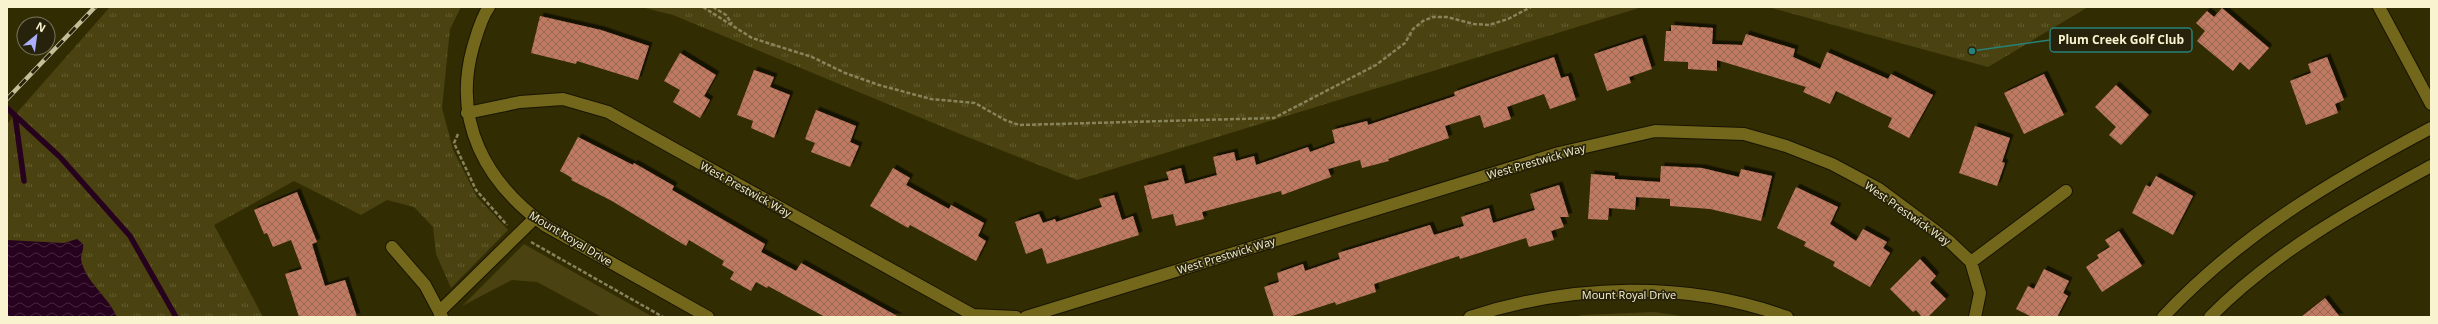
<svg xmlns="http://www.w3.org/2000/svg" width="2438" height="324" font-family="'Open Sans',sans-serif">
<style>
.grass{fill:url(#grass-tufts)}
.park{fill:#4a4210}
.water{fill:url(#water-waves)}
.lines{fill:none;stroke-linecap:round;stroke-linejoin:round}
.stream{stroke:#27021e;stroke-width:5.5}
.building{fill:url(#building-cross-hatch);filter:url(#shadow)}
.minor-casing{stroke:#181401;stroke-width:14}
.path{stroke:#89835c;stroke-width:2.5;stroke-dasharray:4 2;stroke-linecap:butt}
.minor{stroke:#73671b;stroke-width:12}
.rail-casing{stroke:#c4be99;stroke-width:4.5}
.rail{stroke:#26220b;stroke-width:3;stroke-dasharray:9;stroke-linecap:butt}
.labels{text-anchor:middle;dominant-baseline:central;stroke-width:3.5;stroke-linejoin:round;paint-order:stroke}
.street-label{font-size:11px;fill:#f9f3cf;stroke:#26220b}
.leader{fill:none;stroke:#268278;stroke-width:1.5}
.callout-dot{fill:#268278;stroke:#26220b;stroke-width:1.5}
.callout{fill:#26220b;stroke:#268278;stroke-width:1.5}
.callout-label{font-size:12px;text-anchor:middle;font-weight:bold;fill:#f9f3cf}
</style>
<defs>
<pattern id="grass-tufts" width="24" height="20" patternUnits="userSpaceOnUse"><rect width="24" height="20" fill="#4a4210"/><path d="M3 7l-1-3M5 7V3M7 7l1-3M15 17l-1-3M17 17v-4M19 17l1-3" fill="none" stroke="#655e32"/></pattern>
<pattern id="water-waves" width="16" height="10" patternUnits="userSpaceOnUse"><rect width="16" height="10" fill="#27021e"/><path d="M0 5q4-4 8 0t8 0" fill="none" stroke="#47273e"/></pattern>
<pattern id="building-cross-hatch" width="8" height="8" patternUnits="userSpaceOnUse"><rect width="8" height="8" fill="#c07a62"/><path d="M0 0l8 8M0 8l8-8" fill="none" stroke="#976955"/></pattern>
<filter id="shadow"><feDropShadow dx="3.5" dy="-3.5" stdDeviation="0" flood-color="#0009"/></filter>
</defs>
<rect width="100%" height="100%" fill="#322c03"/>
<path class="grass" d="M110,7H461L450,29L442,108L453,150L477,197L508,230L451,288L436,254L433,227L414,207L387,200L361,215L294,181L214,225L263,317H7V124Z
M641,7H1642L1077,180L965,136L673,15Z
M1768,7H2088L1988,67Z"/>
<path class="park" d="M524,244L653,317H602L537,282L512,280L462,306Z
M1654,312L1689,317H1574L1582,315Z"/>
<path class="water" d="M77,239L83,244C84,249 81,254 81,259C85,282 108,296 117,317H7V240L64,243Z"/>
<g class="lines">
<path class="stream" d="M7,108L60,157L130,236L176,317
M15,115L24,181"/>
</g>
<path class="building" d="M2222,8L2269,48L2249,70L2240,62L2233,71L2197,41L2205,31L2196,23L2207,11L2214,17Z
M540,16L601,30L649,46L638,80L577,61L576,64L531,53Z
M1671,25L1713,28L1712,44L1742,45L1746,34L1795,49L1793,57L1820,69L1827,52L1888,79L1891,74L1933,95L1909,138L1888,127L1892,118L1836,91L1830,104L1803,92L1806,87L1717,60V71L1688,69V62L1664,61L1666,31H1671Z
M1642,38L1652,69L1629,77L1631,83L1607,91L1594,54Z
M680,53L716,75L704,96L710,100L700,118L673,102L680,90L664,81Z
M1554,57L1561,78L1568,76L1576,100L1550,109L1544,94L1507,107L1511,119L1484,128L1480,115L1445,126L1449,138L1388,159L1389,161L1362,168L1360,160L1328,169L1331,177L1282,195L1281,191L1202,212L1204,219L1176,226L1173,214L1152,219L1144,186L1169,180L1166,172L1181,168L1185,184L1217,175L1213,157L1234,152L1236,161L1254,156L1256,165L1308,147L1310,152L1335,143L1332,130L1367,121L1368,125L1455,96L1454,92Z
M2327,57L2344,100L2335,104L2338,113L2306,125L2290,81L2311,73L2308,64Z
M754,70L774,77L770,87L790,95L774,138L751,128L753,121L737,115Z
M2044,74L2064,115L2024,134L2004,93Z
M2116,85L2149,115L2121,145L2109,135L2116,127L2095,107Z
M816,110L856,126L850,142L859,146L850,167L811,152L815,143L805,139Z
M1975,126L2010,138L2002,162L2005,163L1997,186L1959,173Z
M578,137L633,165L634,163L674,186L672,190L765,244L761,252L796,271L801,263L899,317H825L768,286L767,288L756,282L751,291L730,279L734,272L722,265L724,261L689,240L686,246L612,201L571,180L572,178L560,171Z
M1661,166L1702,168L1739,177L1741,169L1772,176L1761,221L1710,209L1670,206V199L1636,197L1635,210L1609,208L1608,220L1588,219L1591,174L1615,176V179L1660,182Z
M893,168L910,178L906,185L949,209L951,205L984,223L978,236L986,241L976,261L910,225L908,228L870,206Z
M2156,176L2193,196L2173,235L2132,213L2146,185L2150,187Z
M1559,185L1569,217H1560L1564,227L1551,231L1554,240L1529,247L1526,238L1460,259L1459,256L1374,284L1376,292L1336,305L1335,302L1289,317H1274L1264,287L1279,282L1277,273L1303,264L1305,271L1340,259L1338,253L1430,225L1434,235L1464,226L1461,217L1489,208L1493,223L1535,210L1530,194Z
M1796,187L1838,207L1830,224L1856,241L1863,229L1887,242L1883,248L1890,253L1870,287L1833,266L1835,262L1804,246L1806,242L1777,228Z
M297,192L317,242L312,244L325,286L345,280L357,317H299L285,274L302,269L291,240L273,247L267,233L264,234L254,210Z
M1114,195L1122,220L1133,216L1139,235L1047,264L1042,248L1026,254L1015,222L1039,214L1043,223L1055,219L1056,222L1102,207L1099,199Z
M2119,231L2142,266L2102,292L2086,267L2099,258L2097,255L2110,247L2105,240Z
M1920,259L1936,276L1930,283L1946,299L1928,317H1922L1916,310L1913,312L1890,289Z
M2044,269L2069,281L2063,293L2068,296L2057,317H2032L2016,309L2028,286L2034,289Z
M2325,298L2340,317H2301Z"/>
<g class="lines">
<defs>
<path id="minor" d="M489,7C481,18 477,34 473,47C452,122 486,183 546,226L708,317
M2379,7L2431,104
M467,113L520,102L563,99L608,112L973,315L1016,317
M392,247L425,285L442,317
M1971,262L2066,191
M439,312L535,218
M1026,317L1559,153L1655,131L1744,134L1786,146L1832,164L1879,189L1949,241L1971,262L1980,293L1975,317
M1470,317C1571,284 1686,280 1787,317
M2163,317C2241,234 2331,181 2431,128
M2210,317C2273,253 2352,209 2431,166"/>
</defs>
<use href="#minor" class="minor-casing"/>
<path class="path" d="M703,7L752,38L812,57L845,73L879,85L931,99L975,103L1005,120L1019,125L1274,118L1376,65L1405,43L1413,29L1423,21L1433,17H1447L1474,24L1489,25L1508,19L1531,7
M713,7L726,15L732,24
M458,134L454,143L476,190L507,225
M531,242L663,317"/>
<use href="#minor" class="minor"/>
<defs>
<path id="rail" d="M7,99L95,7"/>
</defs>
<use href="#rail" class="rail-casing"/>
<use href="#rail" class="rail"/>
</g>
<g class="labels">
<g class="street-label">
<text transform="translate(1536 161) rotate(-16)">West Prestwick Way</text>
<text transform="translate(746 189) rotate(29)">West Prestwick Way</text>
<text transform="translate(1908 213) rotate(35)">West Prestwick Way</text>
<text transform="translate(571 238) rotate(31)">Mount Royal Drive</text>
<text transform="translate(1226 255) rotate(-17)">West Prestwick Way</text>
<text x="1629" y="294">Mount Royal Drive</text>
</g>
</g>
<path class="leader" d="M1972 51L2050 40"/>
<circle class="callout-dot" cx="1972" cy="51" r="4"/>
<rect class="callout" x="2050" y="28" width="142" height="24" rx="4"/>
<g class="callout-label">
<text x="2121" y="44">Plum Creek Golf Club</text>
</g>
<rect width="2438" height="324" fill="none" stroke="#f9f3cf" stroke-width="16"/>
<g transform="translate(36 36) rotate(29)"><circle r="19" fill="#26220b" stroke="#7a7659"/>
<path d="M0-3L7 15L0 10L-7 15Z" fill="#aab0fc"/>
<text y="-6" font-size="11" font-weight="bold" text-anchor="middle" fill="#f9f3cf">N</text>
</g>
</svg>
